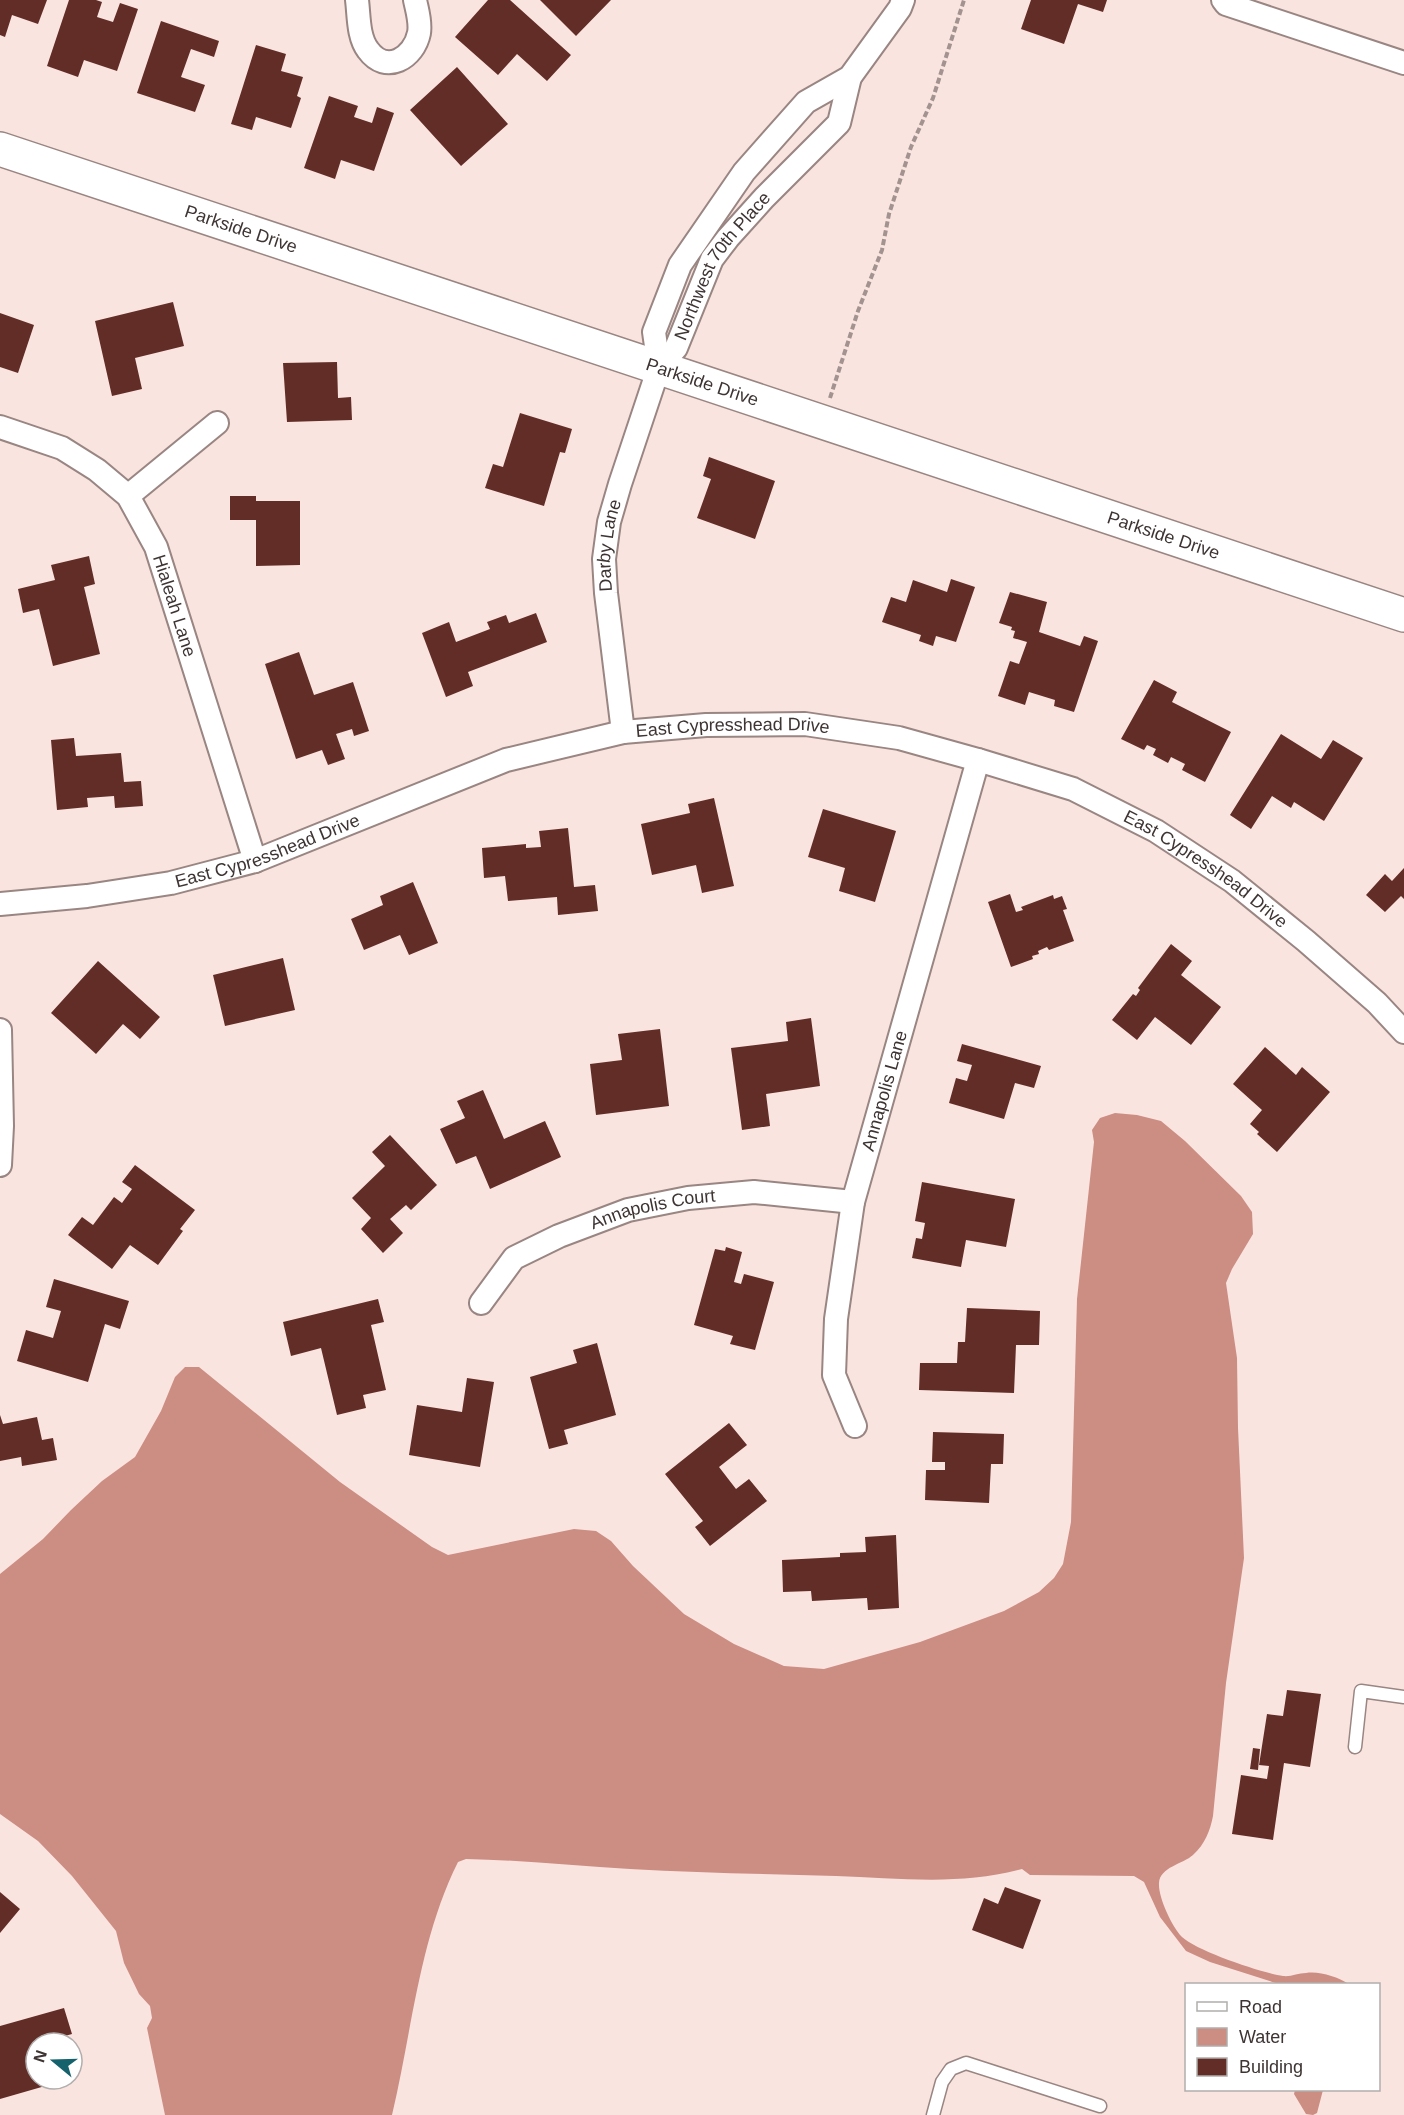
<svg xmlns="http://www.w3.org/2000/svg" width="1404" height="2115" font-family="Arial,sans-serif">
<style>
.water{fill:#cc8d83}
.building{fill:#622d26}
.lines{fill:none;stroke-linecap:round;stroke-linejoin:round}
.lane-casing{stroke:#998582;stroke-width:15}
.street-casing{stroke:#998582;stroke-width:26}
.secondary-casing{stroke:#998582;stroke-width:36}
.path{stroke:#a29290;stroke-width:4;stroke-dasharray:6 3;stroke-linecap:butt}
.lane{stroke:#fff;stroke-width:12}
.street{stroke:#fff;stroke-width:22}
.secondary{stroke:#fff;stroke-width:33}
.labels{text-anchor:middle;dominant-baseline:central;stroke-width:6;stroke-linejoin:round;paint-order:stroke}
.street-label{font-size:18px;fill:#3d3433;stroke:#fff}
</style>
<rect width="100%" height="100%" fill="#fae4e0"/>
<path class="water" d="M1115,1113L1137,1115L1161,1121L1185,1141L1241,1196L1252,1212L1253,1234L1232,1269L1226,1283L1237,1358L1238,1428L1244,1558L1226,1683L1213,1816C1210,1831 1205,1844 1193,1855C1183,1864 1160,1867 1159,1883C1158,1897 1172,1927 1182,1937C1197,1951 1262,1973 1283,1976C1291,1977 1298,1973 1306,1973C1320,1971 1337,1977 1349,1984H1279L1210,1962L1186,1951L1160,1917L1144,1882L1134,1876L1030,1875L1022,1869C962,1886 897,1878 836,1876C767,1874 699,1873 630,1869C576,1866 521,1860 466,1859L458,1862C419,1940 412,2031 392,2115H165L147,2028L152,2018L150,2006L139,1994L124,1963L116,1931L72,1876L38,1841L0,1814V1574L43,1539L71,1510L102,1481L135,1457L161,1411L175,1377L185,1367H199L340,1482L432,1547L448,1555L574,1529L596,1531L611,1541L633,1566L684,1614L734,1644L784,1666L824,1669L920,1642L1004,1611L1039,1592L1054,1578L1063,1564L1071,1522L1077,1299L1094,1142L1092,1130L1100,1118Z
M1295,2090H1323L1317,2113L1313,2115L1306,2114L1294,2094Z"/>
<path class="building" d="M0,0H47L38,24L12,15L5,37L0,35Z
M69,0H96L102,2L97,17L113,22L120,3L138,9L117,71L84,60L78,77L47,66Z
M488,0H510L571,55L547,81L517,54L498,75L455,37Z
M540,0H611L576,36Z
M1031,0H1107L1103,12L1078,4L1064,44L1021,29Z
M161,21L219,41L214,57L191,49L181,77L205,85L195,112L137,93Z
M256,45L286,54L281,71L303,77L297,96L301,98L291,128L256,117L252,130L231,124Z
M457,67L508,124L461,166L410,110Z
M329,96L358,106L354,117L372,123L377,107L394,113L374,171L341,160L335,179L304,168Z
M173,302L184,346L135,358L142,389L112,396L95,321Z
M0,313L34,325L18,373L0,367Z
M337,362L338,398L351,397L352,420L287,422L283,363Z
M520,413L572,429L565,453L560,452L544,506L485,488L493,464L503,467Z
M709,457L775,481L755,539L697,518L711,479L703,476Z
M230,496H256V501H300V565L256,566V520H230Z
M89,556L95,584L84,587L100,654L53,666L39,609L23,613L18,589L55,580L51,565Z
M951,579L975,587L956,642L936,636L933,646L919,641L921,635L882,622L891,597L906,602L913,580L947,592Z
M1010,592L1047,602L1039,632L1080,646L1084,636L1098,641L1074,712L1054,706L1055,700L1029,692L1025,705L998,696L1010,661L1019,664L1027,642L1013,638L1015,631L1011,630L1012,627L999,623Z
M536,613L547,642L468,672L473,686L446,697L422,633L449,622L456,642L490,629L487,622L506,615L509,623Z
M299,652L314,695L353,682L369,731L354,736L352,729L336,734L345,759L328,765L322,750L296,759L265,664Z
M1154,680L1177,692L1172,702L1231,732L1205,782L1182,770L1185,764L1171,757L1168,763L1153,755L1156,749L1147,745L1144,750L1121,739Z
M1281,734L1321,759L1333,740L1363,758L1324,821L1294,802L1291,808L1272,796L1251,829L1230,815Z
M74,738L76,756L121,753L124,782L141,781L143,806L115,808L114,796L87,798L88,807L57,810L51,740Z
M714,798L734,886L702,893L696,865L652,875L641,824L690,813L688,804Z
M823,809L896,831L875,902L839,891L845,868L808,857Z
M568,828L574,887L595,885L598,911L558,915L557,897L508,901L505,876L484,878L482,848L526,844V848L541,847L539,831Z
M1404,868V899L1401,896L1385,912L1366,895L1385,874L1392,881Z
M413,882L438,943L409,955L400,935L364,950L351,919L383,905L380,896Z
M1010,894L1016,912L1023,910L1021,907L1053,895L1054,899L1062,896L1067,909L1063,910L1074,941L1049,950L1047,947L1038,951L1039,954L1032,956L1033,959L1011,967L988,902Z
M1171,944L1192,961L1181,975L1221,1007L1191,1045L1155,1017L1137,1040L1112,1020L1133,994L1136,996L1140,990L1138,988Z
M283,958L295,1010L225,1026L213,975Z
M98,961L160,1017L140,1039L123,1024L96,1054L51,1013Z
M811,1018L820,1086L766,1094L770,1126L742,1130L731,1048L788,1041L786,1022Z
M660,1029L669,1106L596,1115L590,1064L622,1060L618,1034Z
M962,1044L1041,1066L1034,1088L1015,1083L1004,1119L949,1103L956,1078L967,1081L972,1065L957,1061Z
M1265,1047L1296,1075L1302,1067L1330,1092L1277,1152L1257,1134L1259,1132L1250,1124L1262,1110L1233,1084Z
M483,1090L504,1139L545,1121L561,1157L490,1189L476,1156L456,1164L440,1129L465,1118L457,1101Z
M390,1135L437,1185L411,1210L406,1205L390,1219L403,1233L383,1253L361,1229L371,1218L352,1198L385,1166L372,1152Z
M135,1165L195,1210L180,1229L183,1231L158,1265L130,1245L112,1269L68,1235L82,1217L93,1225L114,1197L122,1203L132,1189L122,1182Z
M922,1182L1015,1199L1006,1247L966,1240L961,1267L912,1258L916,1238L922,1239L925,1223L915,1221Z
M726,1247L742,1252L734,1282L741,1284L744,1274L774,1282L755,1350L730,1344L733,1336L694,1325L715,1249L725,1251Z
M54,1279L129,1301L120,1329L105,1324L88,1382L17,1361L26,1330L53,1338L61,1311L46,1307Z
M378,1299L384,1322L371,1325L386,1390L363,1395L366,1408L337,1415L321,1348L291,1356L283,1322Z
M967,1308L1040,1311L1039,1345H1016L1014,1393L919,1390L920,1363H957L958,1342H965Z
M597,1343L616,1415L564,1430L568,1444L549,1449L530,1377L577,1363L573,1350Z
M467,1378L494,1382L480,1467L409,1455L417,1405L462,1412Z
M0,1415L3,1424L37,1417L42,1440L53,1438L57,1460L22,1466L21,1457L0,1461Z
M729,1423L747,1445L719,1467L736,1489L749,1479L767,1501L710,1546L695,1527L703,1521L665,1474Z
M933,1432L1004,1434L1003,1464H991L989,1503L925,1500L926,1470H945V1462H932Z
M896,1535L899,1608L868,1610L867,1598L812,1601L811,1591L783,1592L782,1560L840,1557V1553L866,1552L865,1537Z
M1287,1690L1321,1694L1310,1767L1284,1763L1273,1840L1232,1834L1241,1775L1267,1779L1269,1766L1259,1765L1267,1714L1283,1716Z
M1253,1748L1260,1749L1258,1770L1250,1769Z
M1005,1887L1041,1900L1023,1949L972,1930L984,1898L998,1904Z
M0,1892L20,1909L0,1933Z
M64,2008L72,2034L47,2041L48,2043H36V2079H58L59,2082L0,2099V2026Z"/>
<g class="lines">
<defs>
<path id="lane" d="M1355,1747L1361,1691L1404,1697
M933,2115L942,2082L951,2069L966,2063L1100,2106"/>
<g id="street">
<path d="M357,0C359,16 358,37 368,50C386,75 414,58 419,33C421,22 417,10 415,0"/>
<path d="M1223,0L1226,4L1404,63"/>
<path d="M659,367L654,332L680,265L744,172L806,102L850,77L900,8L903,0"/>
<path id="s1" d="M0,427L62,448L97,470L128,496L156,547L255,861"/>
<path d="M128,496L217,423"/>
<path id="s2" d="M623,732L606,593L604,559L609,522L620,484L659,367L676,348L712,259L728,238L764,198L839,123L850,77"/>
<path id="s3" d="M0,904L87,896L171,883L255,861L506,760L623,732L706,725L805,724L899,738L978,760L1073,789L1156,831L1232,881L1306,941L1377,1003L1404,1032"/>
<path d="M0,1030L2,1126L0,1165"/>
<path id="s4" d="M481,1303L514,1258L559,1236L628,1210L688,1198L754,1192L853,1202"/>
<path id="s5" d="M855,1426L834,1375L836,1319L853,1202L978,760"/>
</g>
<g id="secondary">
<path id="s6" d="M0,149L1404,615"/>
</g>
</defs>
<use href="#lane" class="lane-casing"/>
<use href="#street" class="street-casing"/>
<use href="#secondary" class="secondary-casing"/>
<path class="path" d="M830,398L858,311L882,250L889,214L911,147L933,98L964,0"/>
<use href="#lane" class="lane"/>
<use href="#street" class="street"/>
<use href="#secondary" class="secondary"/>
</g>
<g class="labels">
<g class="street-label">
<text stroke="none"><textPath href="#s6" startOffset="254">Parkside Drive</textPath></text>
<text stroke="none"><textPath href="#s2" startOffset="495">Northwest 70th Place</textPath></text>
<text stroke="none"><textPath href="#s6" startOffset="740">Parkside Drive</textPath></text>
<text stroke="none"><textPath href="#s6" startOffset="1226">Parkside Drive</textPath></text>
<text stroke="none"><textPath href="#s2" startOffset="188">Darby Lane</textPath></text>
<text stroke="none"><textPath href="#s1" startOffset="267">Hialeah Lane</textPath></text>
<text stroke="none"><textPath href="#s3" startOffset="760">East Cypresshead Drive</textPath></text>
<text stroke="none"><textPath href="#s3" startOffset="274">East Cypresshead Drive</textPath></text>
<text stroke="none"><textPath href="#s3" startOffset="1264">East Cypresshead Drive</textPath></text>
<text stroke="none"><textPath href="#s5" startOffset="345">Annapolis Lane</textPath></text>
<text stroke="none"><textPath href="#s4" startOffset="204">Annapolis Court</textPath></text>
</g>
</g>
<rect x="1185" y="1983" width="195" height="108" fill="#ffffff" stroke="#b1aead" stroke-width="1.5"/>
<rect x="1197" y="2002" width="30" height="9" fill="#ffffff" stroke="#b1aead" stroke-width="1.5"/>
<text x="1239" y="2013" font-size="18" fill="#3d3433">Road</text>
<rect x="1197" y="2028" width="30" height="18" fill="#cc8d83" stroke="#b1aead" stroke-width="1.5"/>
<text x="1239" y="2043" font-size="18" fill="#3d3433">Water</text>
<rect x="1197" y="2058" width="30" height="18" fill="#622d26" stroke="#b1aead" stroke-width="1.5"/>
<text x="1239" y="2073" font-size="18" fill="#3d3433">Building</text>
<g transform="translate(54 2061) rotate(289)"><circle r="28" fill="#ffffff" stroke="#b1aead" stroke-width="1.5"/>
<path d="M0-4.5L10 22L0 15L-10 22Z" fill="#15626c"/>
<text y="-9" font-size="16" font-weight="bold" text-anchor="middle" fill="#3d3433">N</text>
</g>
</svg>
